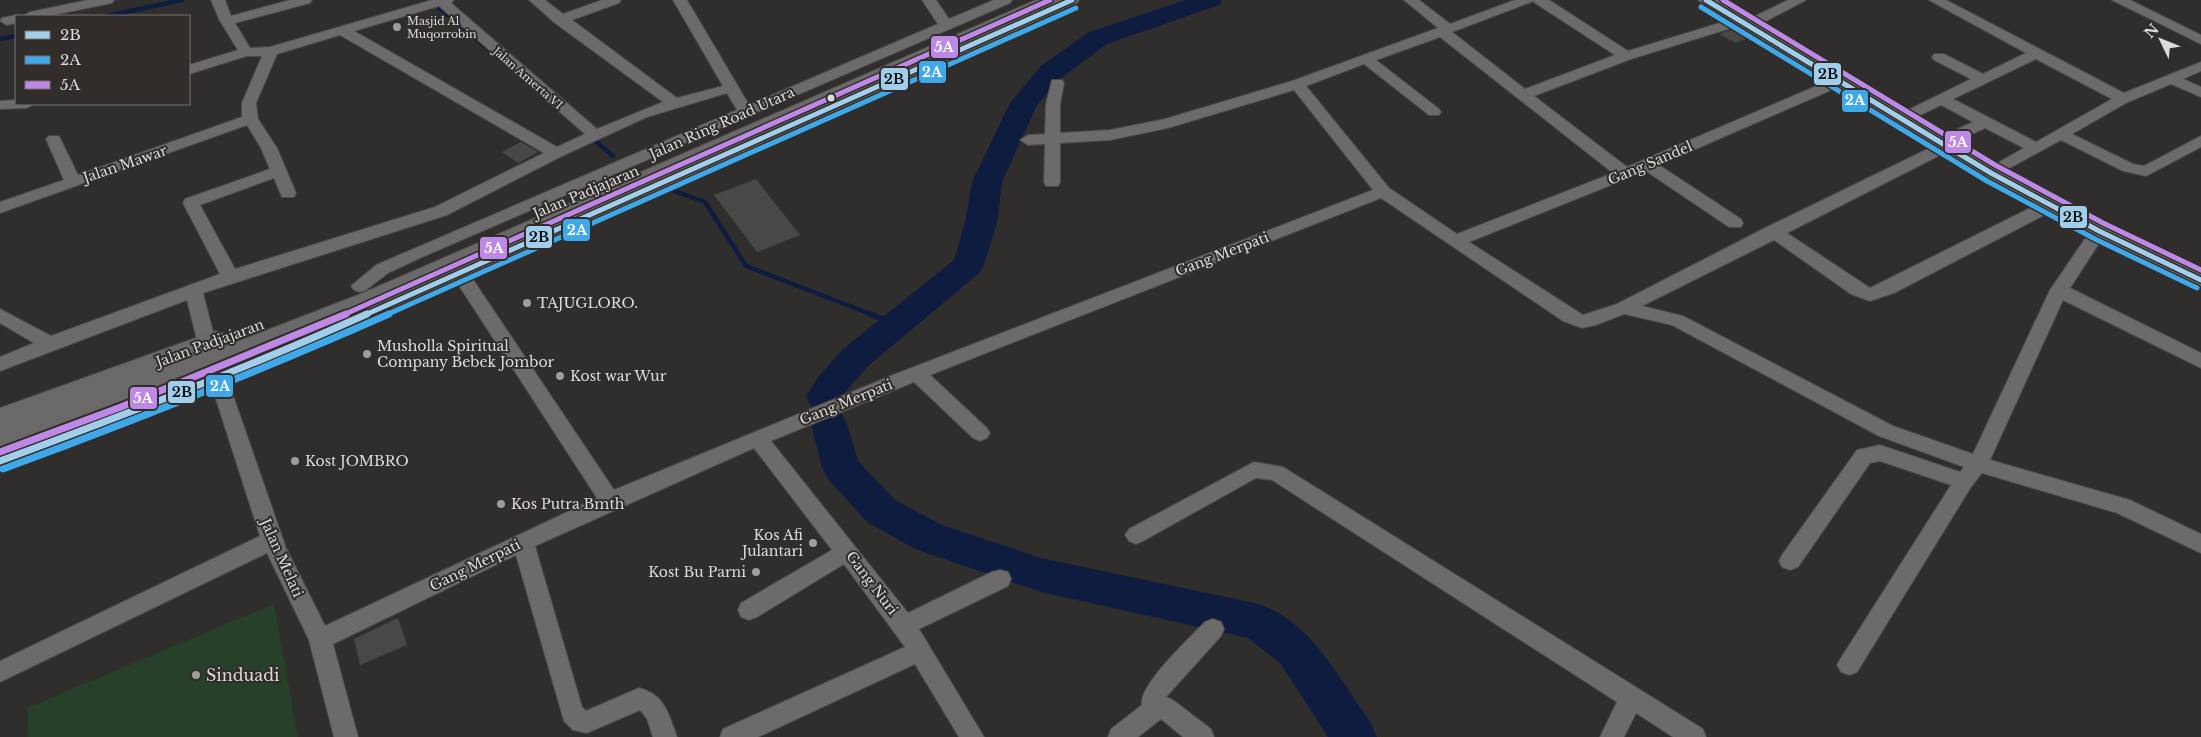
<svg xmlns="http://www.w3.org/2000/svg" width="2201" height="737" font-family="'Libre Baskerville',serif">
<style>
.green{fill:#264029}
.lines{fill:none;stroke-linecap:round;stroke-linejoin:round}
.stream-far1{stroke:#0d1c3f;stroke-width:4.5}
.stream{stroke:#0d1c3f;stroke-width:6}
.river{fill:#0d1c3f;fill-rule:evenodd}
.building{fill:#4a4847}
.minor-casing{stroke:#4b4a49;stroke-width:2}
.major-casing{stroke:#4b4a49;stroke-width:2}
.highway-casing{stroke:#4b4a49;stroke-width:2}
.minor{fill:#6c6a6a;fill-rule:evenodd}
.major{fill:#6c6b6a;fill-rule:evenodd}
.highway{fill:#6a6868;fill-rule:evenodd}
.bus-1-far1-casing{stroke:#312d2b;stroke-width:8}
.bus-1-casing{stroke:#312d2b;stroke-width:11}
.bus-2-far1-casing{stroke:#312d2b;stroke-width:8}
.bus-2-casing{stroke:#312d2b;stroke-width:11}
.bus-3-far1-casing{stroke:#312d2b;stroke-width:8}
.bus-3-casing{stroke:#312d2b;stroke-width:11}
.bus-1-far1{stroke:#a1cfeb;stroke-width:5}
.bus-1{stroke:#a1cfeb;stroke-width:7}
.bus-2-far1{stroke:#3ea8e8;stroke-width:5}
.bus-2{stroke:#3ea8e8;stroke-width:7}
.bus-3-far1{stroke:#be88e6;stroke-width:5}
.bus-3{stroke:#be88e6;stroke-width:7}
.poi-dot{fill:#a09e9c;stroke:#312d2b;stroke-width:2}
.bus-dot{fill:#dddad9;stroke:#312d2b;stroke-width:2}
.labels{text-anchor:middle;dominant-baseline:central;stroke-width:4;stroke-linejoin:round;paint-order:stroke}
.far-poi-label{font-size:11px;fill:#dddad9;stroke:#312d2b;text-anchor:start}
.far-street-label{font-size:11px;fill:#dddad9;stroke:#312d2b}
.street-label{font-size:14px;fill:#dddad9;stroke:#312d2b}
.poi-label{font-size:14px;fill:#dddad9;stroke:#312d2b;text-anchor:start}
.near-poi-label{font-size:16px;fill:#dddad9;stroke:#312d2b;text-anchor:start}
.line-badge{stroke:#312d2b;stroke-width:2}
.badge-label{font-size:14px;text-anchor:middle;font-weight:bold;fill:#fff}
.pale-badge-label{font-size:14px;text-anchor:middle;font-weight:bold;fill:#111}
</style>
<rect width="100%" height="100%" fill="#302e2c"/>
<path class="green" d="M274,604L298,737H28L27,708Z"/>
<g class="lines">
<path class="stream-far1" d="M438,7L498,57
M107,16L182,0
M0,39L16,36
M594,140L613,156
M672,190L705,202L746,266L873,315"/>
<path class="stream" d="M870,314L896,324"/>
<path class="river" d="M1185,0H1222L1219,5L1107,44L1061,78L1037,105L1002,182L997,223L984,265L979,273L867,367L843,395L837,406L824,410L811,406L806,397L818,377L843,349L954,260L965,223L972,182L1010,103L1041,66L1089,32Z
M829,410L842,414L847,424L858,461L895,500L942,525L1041,558L1259,604C1312,623 1339,678 1370,722L1377,737H1328L1281,664L1248,638L1041,592L915,549L867,522L828,479L822,468L811,424L816,414Z"/>
</g>
<path class="building" d="M1738,28L1753,36L1736,43L1719,34Z
M521,142L538,152L518,163L502,152Z
M756,179L800,235L757,252L714,195Z
M398,618L407,645L360,665L354,639Z"/>
<g class="lines">
<defs>
<path id="minor" d="M88,0H114L112,3L48,16H23L30,12Z
M211,0H225L231,16L290,0H312L310,3L235,23L250,48L270,47L432,0H454L451,3L597,129L663,102L555,23L529,0H545L563,14L602,0H621L619,3L572,20L677,98L723,86L673,0H687L749,105L938,24L922,0H936L949,19L994,0H1012L1010,3L420,258L388,273L366,290L360,292L354,290L351,286L376,265L737,110L727,93L647,117L562,156L447,215L203,293L216,344L214,349L207,351L200,349L198,344L187,300L0,371V357L34,343L0,323V309L51,336L220,274L183,203L185,199L270,169L261,148L247,125L0,213V202L64,180L46,139L49,136H59L78,175L242,117V103L262,56H247L189,74V65L238,50L220,21ZM439,6L585,134L557,147L354,31ZM340,35L544,153L435,207L235,269L200,205L274,178L282,197H294L296,193L277,148L258,119L256,103L277,54Z
M1061,0H1079L1077,3L470,275L614,490L893,375L1373,190L1294,90L1168,128L1110,140L1060,143V182L1058,186H1046L1044,182L1045,144L1028,145L1020,140L1028,135L1045,134L1046,104L1052,80H1062L1064,83L1060,104V133L1110,130L1165,119L1292,81L1438,28L1404,0H1419L1450,24L1515,0H1549L1628,51L1736,18L1741,17L1747,20L1788,0H1806L1753,28L1748,29L1741,25L1631,59L1534,96L1627,167L1835,78L1840,77L1847,81L1845,84L1659,165L1741,219L1743,223L1741,227H1729L1646,171L1469,242L1583,315L1617,304L1767,227L1936,145L1933,142L1936,139L1973,122L1941,105L1908,121L1903,123L1895,118L1898,115L1971,79L1934,60L1932,57L1934,54H1944L1983,74L2026,53L1929,0H1946L2124,93L2201,62V71L2183,79L2201,87V97L2171,84L2128,102L2072,134L2133,164L2144,166L2201,136V147L2146,176L2123,171L2061,140L1991,178L1985,176L1983,173L1985,170L2024,148L1985,128L1952,143L1955,146L1952,149L1787,233L1870,288L2044,201H2056L2058,205L2056,209L1894,293L1870,301L1851,294L1774,240L1642,306L1683,316L1893,426L1973,454L2050,290L2093,227H2105L2107,231L2070,288L2201,353V368L2063,300L1990,460L2130,500L2201,534V553L2117,513L1982,473L1971,487L1857,672L1849,675L1841,672L1837,665L1841,658L1951,485L1880,461L1870,463L1798,567L1790,570L1782,567L1779,561L1782,555L1857,450L1880,445L1960,472L1964,467L1879,436L1672,325L1624,314L1596,325L1582,328L1563,321L1381,198L930,375L987,428L990,433L987,438L980,441L973,438L914,382L771,441L908,613L992,572L1000,570L1008,572L1011,579L1008,586L919,629L984,737H959L915,664L758,737H720L723,729L905,647L844,564L757,617L749,620L741,617L738,610L741,603L832,550L754,448L535,546L582,707L586,711L639,688C665,694 669,715 677,737H653L647,719L640,710L587,733L573,730L564,721L516,555L333,644L358,737H334L309,640L267,553L0,682V661L260,536L212,387L0,469V453C152,397 301,336 449,270L445,265L448,261H460L462,264ZM1534,1L1535,3L1615,55L1525,89L1452,32ZM1440,37L1613,173L1457,234L1389,188L1306,86L1364,64L1429,115H1439L1441,112L1439,109L1376,60ZM2036,59L2112,99L2036,142L1953,99ZM456,281L597,498L325,626L286,548L228,381L302,351Z
M2112,0H2130L2201,35V44Z
M16,15L21,16H16V23L7,25L0,21L2,18Z
M16,100V104H34L27,108L0,109V101Z
M1254,462L1283,467L1703,729L1706,737H1673L1636,713L1624,737H1600L1617,702L1272,480L1256,478L1143,541L1136,544L1129,541L1125,535L1129,529Z
M1213,619L1221,622L1224,629L1221,636L1166,697L1173,700L1211,729L1214,737H1183L1161,719L1138,737H1108L1111,729L1142,705C1138,685 1191,637 1205,622Z"/>
<path id="major" d="M1698,0H1718L1998,169L2106,226L2201,271V288L2092,236L1984,177Z"/>
<path id="highway" d="M1036,0H1062L1059,4L381,305L171,389L0,452V408L215,331L225,334L228,341L226,346L363,293Z"/>
</defs>
<use href="#minor" class="minor-casing"/>
<use href="#major" class="major-casing"/>
<use href="#highway" class="highway-casing"/>
<use href="#minor" class="minor"/>
<use href="#major" class="major"/>
<use href="#highway" class="highway"/>
<defs>
<path id="bus-1-far1" d="M1706,0L1991,173L2099,231L2201,280
M365,315L1072,0"/>
<path id="bus-1" d="M0,461C124,415 247,368 367,314"/>
<path id="bus-2-far1" d="M1701,7L1987,181L2095,239L2197,288
M386,315L1076,8"/>
<path id="bus-2" d="M3,469C133,421 262,370 389,314"/>
<path id="bus-3-far1" d="M1723,0L1995,165L2103,223L2201,270
M343,315L1050,0"/>
<path id="bus-3" d="M0,452L121,407L346,314"/>
</defs>
<use href="#bus-1-far1" class="bus-1-far1-casing"/>
<use href="#bus-1" class="bus-1-casing"/>
<use href="#bus-2-far1" class="bus-2-far1-casing"/>
<use href="#bus-2" class="bus-2-casing"/>
<use href="#bus-3-far1" class="bus-3-far1-casing"/>
<use href="#bus-3" class="bus-3-casing"/>
<use href="#bus-1-far1" class="bus-1-far1"/>
<use href="#bus-1" class="bus-1"/>
<use href="#bus-2-far1" class="bus-2-far1"/>
<use href="#bus-2" class="bus-2"/>
<use href="#bus-3-far1" class="bus-3-far1"/>
<use href="#bus-3" class="bus-3"/>
</g>
<g class="poi-dot">
<circle cx="397" cy="27" r="5"/>
<circle cx="527" cy="303" r="5"/>
<circle cx="367" cy="354" r="5"/>
<circle cx="560" cy="376" r="5"/>
<circle cx="295" cy="461" r="5"/>
<circle cx="501" cy="504" r="5"/>
<circle cx="813" cy="543" r="5"/>
<circle cx="756" cy="572" r="5"/>
<circle cx="196" cy="675" r="5"/>
</g>
<circle class="bus-dot" cx="831" cy="98" r="4.5"/>
<g class="labels">
<g class="far-poi-label">
<text x="407" y="21">Masjid Al<tspan x="407" dy="13">Muqorrobin</tspan></text>
</g>
<g class="far-street-label">
<text transform="translate(528 78) rotate(41)">Jalan Amerta VI</text>
</g>
<g class="street-label">
<text transform="translate(722 123) rotate(-24)">Jalan Ring Road Utara</text>
<text transform="translate(1650 163) rotate(-23)">Gang Sandel</text>
<text transform="translate(125 164) rotate(-19)">Jalan Mawar</text>
<text transform="translate(586 192) rotate(-23)">Jalan Padjajaran</text>
<text transform="translate(1222 254) rotate(-21)">Gang Merpati</text>
<text transform="translate(210 343) rotate(-20)">Jalan Padjajaran</text>
<text transform="translate(846 402) rotate(-22)">Gang Merpati</text>
<text transform="translate(282 558) rotate(66)">Jalan Melati</text>
<text transform="translate(475 565) rotate(-26)">Gang Merpati</text>
<text transform="translate(872 583) rotate(53)">Gang Nuri</text>
</g>
<g class="poi-label">
<text x="537" y="303">TAJUGLORO.</text>
<text x="377" y="346">Musholla Spiritual<tspan x="377" dy="16">Company Bebek Jombor</tspan></text>
<text x="570" y="376">Kost war Wur</text>
<text x="305" y="461">Kost JOMBRO</text>
<text x="511" y="504">Kos Putra Bmth</text>
<text x="803" y="535" text-anchor="end">Kos Afi<tspan x="803" dy="16">Julantari</tspan></text>
<text x="746" y="572" text-anchor="end">Kost Bu Parni</text>
</g>
<g class="near-poi-label">
<text x="206" y="675">Sinduadi</text>
</g>
</g>
<g class="line-badge">
<rect x="930" y="35" width="29" height="24" rx="5" fill="#be88e6"/>
<rect x="918" y="60" width="29" height="24" rx="5" fill="#3ea8e8"/>
<rect x="1813" y="62" width="29" height="24" rx="5" fill="#a1cfeb"/>
<rect x="880" y="67" width="29" height="24" rx="5" fill="#a1cfeb"/>
<rect x="1841" y="89" width="28" height="24" rx="5" fill="#3ea8e8"/>
<rect x="1944" y="130" width="28" height="24" rx="5" fill="#be88e6"/>
<rect x="2059" y="205" width="29" height="24" rx="5" fill="#a1cfeb"/>
<rect x="562" y="218" width="29" height="24" rx="5" fill="#3ea8e8"/>
<rect x="525" y="225" width="28" height="24" rx="5" fill="#a1cfeb"/>
<rect x="479" y="236" width="29" height="24" rx="5" fill="#be88e6"/>
<rect x="205" y="374" width="29" height="24" rx="5" fill="#3ea8e8"/>
<rect x="167" y="380" width="29" height="24" rx="5" fill="#a1cfeb"/>
<rect x="129" y="386" width="29" height="24" rx="5" fill="#be88e6"/>
</g>
<g class="badge-label">
<text x="944" y="52">5A</text>
<text x="932" y="77">2A</text>
<text x="1855" y="105">2A</text>
<text x="1958" y="147">5A</text>
<text x="577" y="235">2A</text>
<text x="494" y="253">5A</text>
<text x="220" y="391">2A</text>
<text x="143" y="403">5A</text>
</g>
<g class="pale-badge-label">
<text x="1828" y="79">2B</text>
<text x="894" y="84">2B</text>
<text x="2073" y="222">2B</text>
<text x="539" y="242">2B</text>
<text x="182" y="397">2B</text>
</g>
<rect x="15" y="15" width="175" height="90" fill="#312d2b" stroke="#767271"/>
<rect x="25" y="31" width="25" height="8" fill="#a1cfeb" stroke="#767271"/>
<text x="60" y="40" font-size="15" fill="#dddad9">2B</text>
<rect x="25" y="56" width="25" height="8" fill="#3ea8e8" stroke="#767271"/>
<text x="60" y="65" font-size="15" fill="#dddad9">2A</text>
<rect x="25" y="81" width="25" height="8" fill="#be88e6" stroke="#767271"/>
<text x="60" y="90" font-size="15" fill="#dddad9">5A</text>
<g transform="translate(2161 40) rotate(313)" stroke="#312d2b" stroke-width="4" paint-order="stroke">
<path d="M0-4L9 19L0 12L-9 19Z" fill="#dddad9"/>
<text y="-8" font-size="14" font-weight="bold" text-anchor="middle" fill="#dddad9">N</text>
</g>
</svg>
